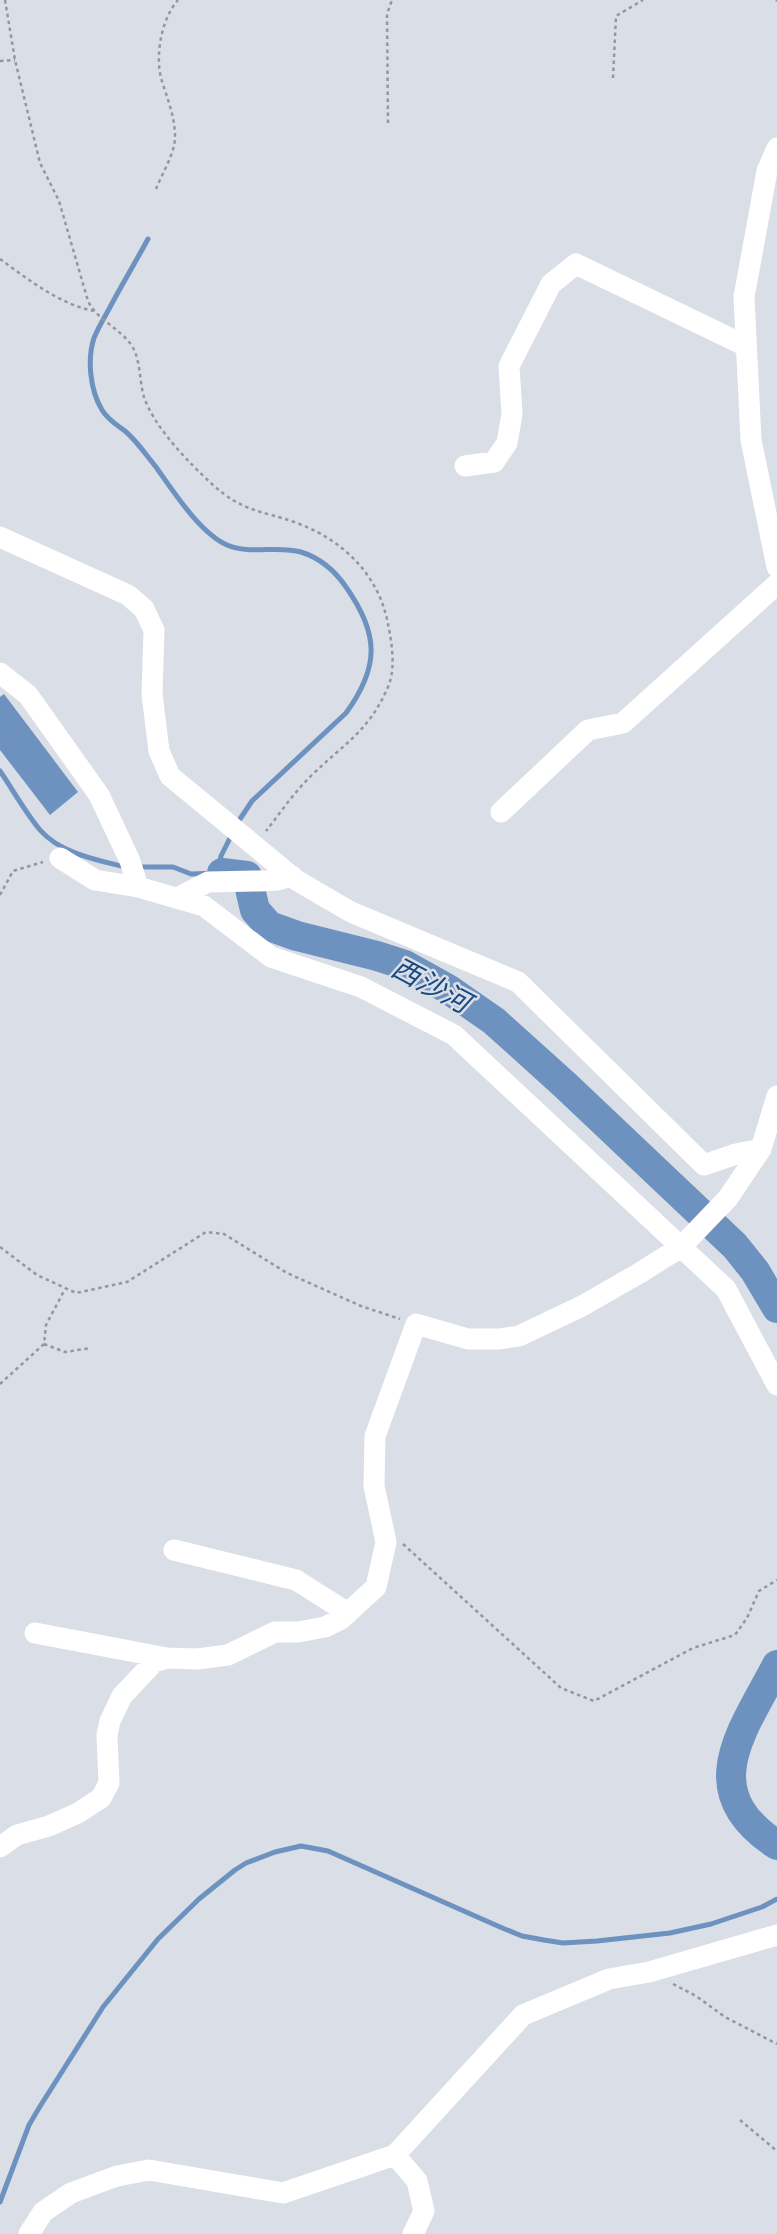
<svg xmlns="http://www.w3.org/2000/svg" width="777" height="2234" font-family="Cabin,'Noto Sans SC',sans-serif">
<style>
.water{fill:#6d92bf}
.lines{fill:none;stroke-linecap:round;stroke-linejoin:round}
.stream{stroke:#6d92bf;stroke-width:5}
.river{stroke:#6d92bf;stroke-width:30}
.path{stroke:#94979e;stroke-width:2.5;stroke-dasharray:3.5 3.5;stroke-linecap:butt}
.minor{stroke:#fff;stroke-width:21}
.labels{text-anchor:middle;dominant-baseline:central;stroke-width:5;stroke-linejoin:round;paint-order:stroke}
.water-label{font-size:28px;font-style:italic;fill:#174a83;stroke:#dadee7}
</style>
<rect width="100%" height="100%" fill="#dadee7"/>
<path class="water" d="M4,694L78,792L50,815L0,750V697Z"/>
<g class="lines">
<path class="stream" d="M148,239C135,263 121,286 109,309C104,318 98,328 94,338C87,359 90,390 102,410C108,420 116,424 125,431C137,441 146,455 156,467C173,491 200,533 227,545C250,555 278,545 301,552C320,558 335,571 346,587C379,634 380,666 346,713L252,801L236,825
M0,771C13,790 25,812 40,830C60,853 97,860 125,867
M138,867H173L191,874L218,873L221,856L232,834
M0,2202L29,2125L39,2108L103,2007L158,1939L199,1899L235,1870L246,1863L275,1852L301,1846L328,1851L500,1927L522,1936L544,1940L563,1943L597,1941L670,1933L711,1924L762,1907L777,1899"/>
<path class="river" d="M222,873L247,876L255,910L269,926L297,936L377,956L405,965L448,989L494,1021L565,1085L735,1246L755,1271L777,1308
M777,1665C742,1732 694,1791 777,1845"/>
<path class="path" d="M5,0L15,60L40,163L59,201L88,301C97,320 120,328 132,346C141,361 139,380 144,397C154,427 189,463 212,484C244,513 261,510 297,523C343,540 379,575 388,624C392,644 396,668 388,687C369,731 345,743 313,774C295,791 281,812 266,831
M776,0L777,1
M0,61L15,60
M613,78L616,16L643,0
M388,123L387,14L392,0
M156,189C162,174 175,153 175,137C175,116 167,98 161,78C155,54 162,18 178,0
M0,259C29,280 59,304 94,311
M0,895L13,871L43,862
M0,1247L37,1275L76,1293L127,1282L206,1232L224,1234L287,1273L361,1306L400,1319
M44,1344L65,1352L91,1348
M0,1384L44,1344L46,1325L65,1289
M403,1544L561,1688L594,1701L693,1648L735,1635L747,1618L759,1591L777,1580
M673,1984L696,1996L725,2017L777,2044
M740,2120L777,2151"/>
<path class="minor" d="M777,148L767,171L744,297L751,440L777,567
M465,466L494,462L507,443L512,414L509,366L551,284L576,264L746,346
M0,537L128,595L144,609L154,630L152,694L159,751L170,776L296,880L351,912L518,982L704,1165L736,1154L761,1149
M0,673L28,695L99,795L130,861L138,887
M501,812L588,730L623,723L777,584
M60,858L95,880L138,887L204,906L271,957L361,987L454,1035L726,1289L777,1385
M177,898L208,882L260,881L278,880L292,876
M174,1550L296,1580L348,1613
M35,1633L167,1658
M0,1847L17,1835L49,1826L78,1813L101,1798L109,1783L107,1735L110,1721L122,1696L154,1662L167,1658L197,1659L228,1655L275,1632H298L325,1627L341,1619L376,1587L386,1542L374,1486L375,1436L416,1324L468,1339H500L519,1336L582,1306L638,1274L681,1247L728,1198L761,1149L777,1096
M395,2155L417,2181L424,2211L413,2234
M29,2234L43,2212L71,2193L117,2176L149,2170L283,2193L395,2155L523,2015L609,1979L649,1972L777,1935"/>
</g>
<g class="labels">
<g class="water-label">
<text transform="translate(431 985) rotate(28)">西沙河</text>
</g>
</g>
</svg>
